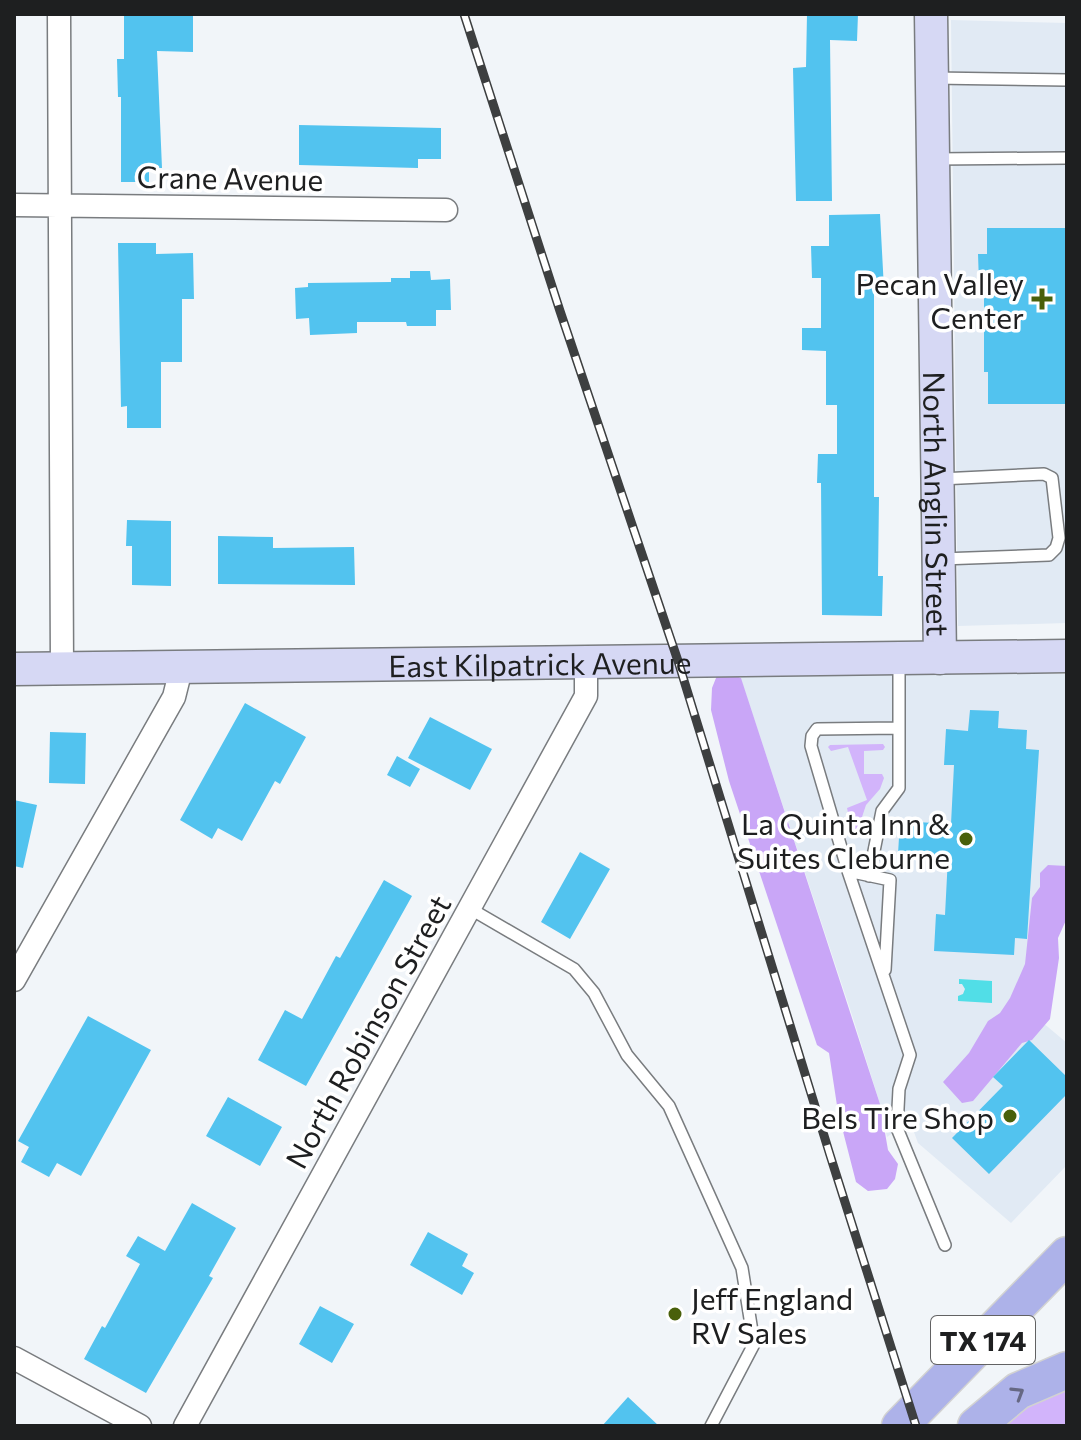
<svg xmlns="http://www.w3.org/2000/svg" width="1081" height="1440" font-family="Commissioner,sans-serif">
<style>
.built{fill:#e1eaf4}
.green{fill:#d2b4fb}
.forest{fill:#c9a6f7}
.water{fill:#51dee7}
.building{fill:#52c3ef}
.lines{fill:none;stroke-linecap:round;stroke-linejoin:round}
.lane-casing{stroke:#797c7f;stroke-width:14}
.street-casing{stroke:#797c7f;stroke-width:25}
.secondary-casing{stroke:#797c7f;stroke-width:35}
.primary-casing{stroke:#d2d2d2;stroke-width:39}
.lane{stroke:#fff;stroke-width:11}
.street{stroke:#fff;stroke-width:22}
.secondary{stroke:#d6d8f4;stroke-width:32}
.primary{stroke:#adb2e9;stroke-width:36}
.rail-casing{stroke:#3d3f40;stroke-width:9}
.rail{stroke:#fff;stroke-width:6;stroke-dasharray:18;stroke-linecap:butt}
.oneway{stroke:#666884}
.poi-dot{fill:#49600b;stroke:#fff;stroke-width:3}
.labels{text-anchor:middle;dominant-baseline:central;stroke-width:7;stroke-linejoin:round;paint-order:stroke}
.shield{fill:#fff;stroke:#626263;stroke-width:2}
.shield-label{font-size:28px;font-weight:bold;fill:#1e1f20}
.street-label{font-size:30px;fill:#1e1f20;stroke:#fff}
.poi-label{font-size:30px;fill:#1e1f20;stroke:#fff;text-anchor:end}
</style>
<rect width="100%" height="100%" fill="#f1f5f9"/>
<path class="built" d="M951,20L1067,23V623L958,626Z
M739,673L1067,674V868L1036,1017L1067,1043V1165L1011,1223L918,1143L910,1121L887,1137L880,1104L854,1021Z"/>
<path class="green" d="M830,745L883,744L885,747L883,750L864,751V774H882L884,778L880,789L866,805L857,832L851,826L847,808L867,800L848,747L831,751L828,747Z
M1067,1390V1426H993L1049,1392Z"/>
<path class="forest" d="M718,673L732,674L741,678L880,1104L888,1150L898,1164L895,1179L887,1189L868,1191L856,1182L838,1112L829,1053L817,1045L729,781L711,710L712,688Z
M1048,865L1067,866V918L1058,938L1059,958L1050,1019L1032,1040L1022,1043L973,1101L962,1103L943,1082L969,1053L988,1021L1000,1013L1010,998L1025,964L1032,898L1040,887V873Z"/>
<path class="water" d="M959,979L992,981V1003L958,1001V996L963,994L965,989L962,984H959Z"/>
<path class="building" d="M124,14H193V52L157,51L162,168H149V182H121V97H118L117,59H124Z
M807,14H858L857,41L830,40L832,201H796L793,68L806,67Z
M299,125L441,128V159H418V168L299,165Z
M880,214L884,289L874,290V497H879L878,576H883L882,616L822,615L821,483H817L818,454H837V405H826V351L802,350V328H821V278H812L811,246H829V215Z
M987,228H1067V404H988V372H984V284L979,283L978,254H987Z
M118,243H156V254L193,253L194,299H182V362H161V428H127V406L121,407Z
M410,271H430L431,280L450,279L451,310H436V326H407L406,322H357V333L310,335L309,318L296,319L295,288L308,287V283L391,282V278H410Z
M127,520L171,521V586L132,585V546H126Z
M218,536L273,537V548L354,547L355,585L218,584Z
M245,703L306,737L280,784L275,781L242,841L218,828L212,839L180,820Z
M970,710L999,711L998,728L1027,730L1026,749L1039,750L1027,939L1015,938L1014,955L934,951L936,914L945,915L948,857L898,854L900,821L951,824L954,765H944L946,729L968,731Z
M430,717L492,749L470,790L408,758Z
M50,732L86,733L85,784L49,783Z
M397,756L420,769L410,787L387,775Z
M14,800L37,805L23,868L14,866Z
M580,852L610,869L570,939L541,922Z
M384,880L412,896L306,1086L258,1060L285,1010L302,1019L336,956L340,958Z
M88,1016L151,1050L81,1176L57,1163L49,1177L21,1162L29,1147L18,1141Z
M1029,1040L1067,1077V1094L989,1174L952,1138L1003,1086L993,1077Z
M228,1097L282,1127L260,1166L206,1136Z
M192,1203L236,1228L209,1276L213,1278L146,1393L84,1359L102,1326L105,1328L140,1264L126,1256L138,1236L165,1251Z
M428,1232L468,1254L462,1266L474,1273L462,1295L410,1265Z
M320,1306L354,1324L332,1363L299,1344Z
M628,1397L659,1426H602Z"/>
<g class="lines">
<defs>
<path id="lane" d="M933,78L1067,80
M936,159L1067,158
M940,479L1044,474L1052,478L1059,538L1056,548L1049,555L941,559
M899,659V728L817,729L812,736L811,746L848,871L910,1055L899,1089L897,1128L945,1245
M848,871L890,880L885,970
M869,876L882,811L899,788V728
M469,908L574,969L594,993L627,1055L669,1106L742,1268L754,1344L711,1426"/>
<path id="street" d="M59,14L62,668
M14,205L446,210
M14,980L174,697L182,665
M14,1358L140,1426
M185,1426L586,696V662"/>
<g id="secondary">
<path id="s1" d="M931,14L940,658"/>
<path id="s2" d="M14,669L1067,656"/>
</g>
<path id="primary" d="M900,1426L1067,1255
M976,1426L1018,1391L1067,1370"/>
</defs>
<use href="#lane" class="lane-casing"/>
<use href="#street" class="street-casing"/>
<use href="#secondary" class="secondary-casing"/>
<use href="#primary" class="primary-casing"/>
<use href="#lane" class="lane"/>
<use href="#street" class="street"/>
<use href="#secondary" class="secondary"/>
<use href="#primary" class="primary"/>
<defs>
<path id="rail" d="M464,14L560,311L678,661L830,1155L916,1426"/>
</defs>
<use href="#rail" class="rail-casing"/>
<use href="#rail" class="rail"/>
</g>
<defs><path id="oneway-chevron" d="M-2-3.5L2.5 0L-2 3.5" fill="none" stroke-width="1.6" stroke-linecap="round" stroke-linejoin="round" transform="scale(2)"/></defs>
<use class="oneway" href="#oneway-chevron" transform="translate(1018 1393) rotate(-32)"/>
<g class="poi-dot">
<path d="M1038 287h8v8h8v8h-8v8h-8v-8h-8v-8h8z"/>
<circle cx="966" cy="839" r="8"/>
<circle cx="1010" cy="1116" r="8"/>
<circle cx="675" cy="1314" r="8"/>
</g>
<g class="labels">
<rect class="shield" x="931" y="1316" width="104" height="48" rx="6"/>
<g class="shield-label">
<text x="983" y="1340">TX 174</text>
</g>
<g class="street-label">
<text transform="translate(230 177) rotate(1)">Crane Avenue</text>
<text stroke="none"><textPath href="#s1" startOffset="490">North Anglin Street</textPath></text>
<text stroke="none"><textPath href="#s2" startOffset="526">East Kilpatrick Avenue</textPath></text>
<text transform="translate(367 1031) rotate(-61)">North Robinson Street</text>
</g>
<g class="poi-label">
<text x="1024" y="282">Pecan Valley<tspan x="1024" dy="34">Center</tspan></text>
<text x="950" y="822">La Quinta Inn &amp;<tspan x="950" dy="34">Suites Cleburne</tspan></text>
<text x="994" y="1116">Bels Tire Shop</text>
<text x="691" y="1297" text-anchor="start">Jeff England<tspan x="691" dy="34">RV Sales</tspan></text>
</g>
</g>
<rect width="1081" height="1440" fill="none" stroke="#1e1f20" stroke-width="32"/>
</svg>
